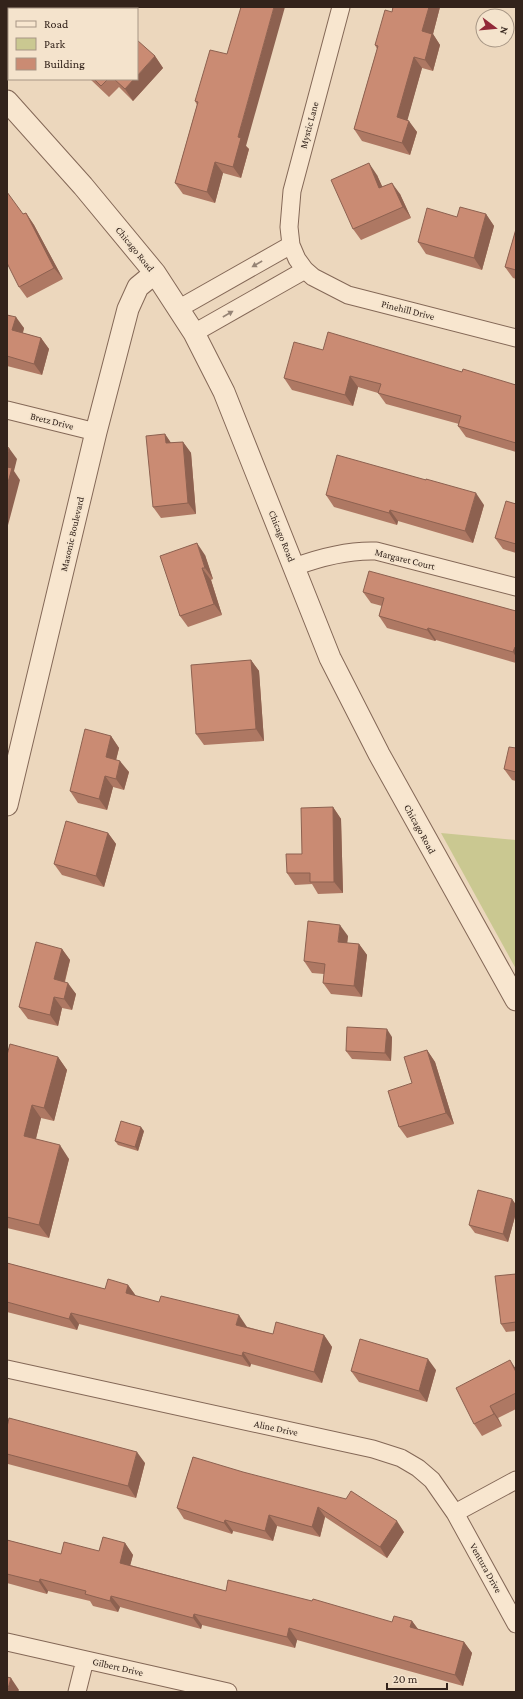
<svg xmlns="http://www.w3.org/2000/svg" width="523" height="1699" font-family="'Crimson Pro',serif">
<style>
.green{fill:#cac891}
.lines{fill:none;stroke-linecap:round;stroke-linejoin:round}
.minor-casing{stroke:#846857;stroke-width:19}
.tertiary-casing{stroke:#846857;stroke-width:23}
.minor{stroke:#f8e6cf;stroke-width:17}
.tertiary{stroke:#f8e6cf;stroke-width:21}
.wall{fill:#ae7863}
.shaded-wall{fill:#8d6150}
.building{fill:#ca8b73;stroke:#8d6150}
.oneway{fill:#968475}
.labels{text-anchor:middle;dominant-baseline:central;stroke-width:3.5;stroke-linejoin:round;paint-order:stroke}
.street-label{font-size:10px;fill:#33231b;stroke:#f4e3cc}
</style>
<rect width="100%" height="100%" fill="#ecd7bd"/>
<path class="green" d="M441,833L516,840V969Z"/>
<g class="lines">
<defs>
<path id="minor" d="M341,7L292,191L289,227L291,245L297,259L305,270L313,277L348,295L516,338
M178,309L291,245
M194,333L305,270
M7,410L96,432
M294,567C321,557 348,550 376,551L516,587
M7,1369L373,1449L401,1458L418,1468L432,1480L455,1513L516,1624
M455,1513L516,1480
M7,1642L228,1692
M77,1692L85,1660"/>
<path id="tertiary" d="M7,101L83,186L155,273L194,333L224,392L330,658L379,754L516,1000
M7,805L96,432L128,309L138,287L155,273"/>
</defs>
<use href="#minor" class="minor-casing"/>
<use href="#tertiary" class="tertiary-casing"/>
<use href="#minor" class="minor"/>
<use href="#tertiary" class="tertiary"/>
</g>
<path class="wall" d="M393,7H440L433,34L440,45L433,71L422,68L407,120L417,132L410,155L362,141L354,129L377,49L375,45L392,12Z
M227,54L246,146L249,149L241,178L223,173L215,203L183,194L175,183L197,105L195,101Z
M155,56L163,68L133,101L119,87L109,97L90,79H137Z
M377,175L382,187L400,194L411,218L361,240L353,229Z
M26,213L34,225L63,279L27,298L19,287L23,214Z
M486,214L494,226L482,270L426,254L418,242L457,217Z
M516,229V279L513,278L505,267Z
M7,315L24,328L23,333L41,338L49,349L42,375L7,366Z
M323,350L462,372L516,385V452L466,437L458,426L459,424L386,404L378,393L358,387L353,406L292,390L284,378Z
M165,434L171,443L183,442L191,453L196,514L161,518L153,507Z
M326,495L484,505L473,543L398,521L397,525L334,507Z
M516,504V553L503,549L495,538Z
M205,555L213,579L211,580L222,615L188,627L180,616Z
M363,592L516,611V663L436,640L435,641L387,628L379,616L382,606L371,603Z
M251,660L259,671L264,741L204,745L196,734Z
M111,736L119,748L116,760L129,772L124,790L113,787L107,810L78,803L70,791Z
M516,748V781L512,780L504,769Z
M333,807L341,819L343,893L318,894L312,884L295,885L287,873L302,854Z
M108,833L116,844L104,887L62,875L54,864Z
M348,936L347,943L359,944L367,955L362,997L331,994L323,983L324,974L312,973L304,961Z
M62,949L70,960L65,982L76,994L72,1010L62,1008L58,1026L28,1019L19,1007Z
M392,1037L391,1061L352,1059L346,1051Z
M427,1050L435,1062L454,1124L407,1138L399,1127L412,1083Z
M7,1055L58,1057L67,1070L54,1121L41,1118L36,1139L69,1159L49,1238L7,1228Z
M144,1131L138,1151L118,1145L115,1141Z
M512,1199L516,1205V1213L508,1242L475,1233L469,1225Z
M7,1263L105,1289L128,1285L136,1296L273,1334L324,1335L332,1347L322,1383L251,1364L250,1367L79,1324L77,1330L7,1312Z
M516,1274V1331L506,1332L501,1324Z
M516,1369V1409L498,1418L502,1426L482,1436L474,1424Z
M436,1370L427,1402L359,1382L351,1371Z
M7,1427L145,1463L136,1498L8,1464L7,1462Z
M193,1457L404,1532L387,1558L325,1517L320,1537L277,1526L273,1541L233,1531L232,1534L184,1519L177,1508Z
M7,1540L61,1554L99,1551L125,1543L133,1555L130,1565L226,1591L392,1622L412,1621L418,1629L464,1642L472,1653L463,1686L297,1640L295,1648L202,1625L201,1629L120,1607L118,1612L93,1606L90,1601L48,1591L47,1594L7,1583Z"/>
<path class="shaded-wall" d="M274,7H285L246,146L249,149L241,178L233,167L238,137Z
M429,7H440L433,34L440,45L433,71L425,60L422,31Z
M155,56L163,68L133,101L125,89L134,79H137V76Z
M414,57L422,68L405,129L397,117Z
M409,121L417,132L410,155L402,143Z
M215,162L223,173L215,203L207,192Z
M369,163L377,175L388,199L379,188Z
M392,183L400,194L411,218L403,207Z
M26,213L34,225L63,279L54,268Z
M486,214L494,226L482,270L474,258Z
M16,317L24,328L20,342L12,330Z
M41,338L49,349L42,375L34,364Z
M350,376L358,387L353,406L345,395Z
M165,434L173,446L166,443Z
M183,442L191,453L196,514L188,503Z
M9,448L17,459L14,471L20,480L7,529V456Z
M476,493L484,505L473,543L465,531Z
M390,510L398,521L397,525L389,513Z
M197,543L205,555L213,579L205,568Z
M202,568L211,580L222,615L214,604Z
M428,628L436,640L435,641L427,630Z
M515,647L516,649V657L513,652Z
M251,660L259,671L264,741L256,729Z
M111,736L119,748L114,768L106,757Z
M120,761L129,772L124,790L116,779Z
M105,776L113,787L107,810L99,799Z
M333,807L341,819L343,893L334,882Z
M108,833L116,844L104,887L96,876Z
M340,925L348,936L346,953L338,942Z
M359,944L367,955L362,997L354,986Z
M62,949L70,960L62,991L54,979Z
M68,983L76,994L72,1010L64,999Z
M54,997L62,1008L58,1026L50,1015Z
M387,1029L392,1037L391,1061L385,1053Z
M427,1050L435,1062L454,1124L446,1113Z
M58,1057L67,1070L54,1121L44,1108Z
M32,1105L41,1118L33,1150L24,1136Z
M141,1127L144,1131L138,1151L135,1147Z
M60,1145L69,1159L49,1238L39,1225Z
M512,1199L516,1205V1213L508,1242L503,1234Z
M128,1285L136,1296L126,1293Z
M71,1313L79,1324L77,1330L69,1319Z
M239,1315L247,1327L244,1336L236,1325Z
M324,1335L332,1347L322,1383L314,1372Z
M243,1352L251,1364L250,1367L242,1356Z
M428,1359L436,1370L427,1402L419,1391Z
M510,1360L516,1369V1372Z
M490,1406L498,1418L502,1426L494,1414Z
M137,1452L145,1463L136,1498L128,1486Z
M318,1507L325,1517L320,1537L312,1527Z
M269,1515L277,1526L273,1541L265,1531Z
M225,1520L233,1531L232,1534L224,1523Z
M397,1521L404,1532L387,1558L380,1547Z
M125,1543L133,1555L128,1574L120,1563Z
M40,1579L48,1591L47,1594L39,1582Z
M111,1596L120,1607L118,1612L110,1601Z
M194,1614L202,1625L201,1629L193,1618Z
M412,1621L420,1632L410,1627Z
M289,1628L297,1640L295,1648L287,1637Z
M464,1642L472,1653L463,1686L455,1675Z
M11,1678L19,1690L18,1692H7Z"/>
<path class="building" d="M80,7H90L92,9H78Z
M241,7H274L238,137L241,138L233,167L215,162L207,192L175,183L198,102L195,101L210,50L227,54Z
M393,7H429L422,31L432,34L425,60L414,57L397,117L409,121L402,143L354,129L378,46L375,45L385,10L392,12Z
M137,40L155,56L137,76Z
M94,79H108L101,86Z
M114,79H134L125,89Z
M369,163L379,188L392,183L403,207L353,229L331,180Z
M7,192L23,214L26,213L54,268L19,287L7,263Z
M460,207L486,214L474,258L418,242L427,208L457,217Z
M516,229V270L505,267Z
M7,315L16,317L12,330L41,338L34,364L7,356Z
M328,332L462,372L463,369L516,385V443L458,426L461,416L378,393L381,384L350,376L345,395L284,378L294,342L323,350Z
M165,434L166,443L183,442L188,503L153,507L146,436Z
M7,447L9,448L7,456Z
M337,455L426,480V479L476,493L465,531L390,510L389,513L326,495Z
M7,467L12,468L7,486Z
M506,501L516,504V544L495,538Z
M197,543L205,568H202L214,604L180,616L160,556Z
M369,571L516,611V647H515L513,652L428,628L427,630L379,616L384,598L363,592Z
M251,660L256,729L196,734L191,665Z
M85,729L111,736L106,757L120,761L116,779L105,776L99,799L70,791Z
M509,747L516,748V772L504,769Z
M333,807L334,882H310V873H287L286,854H302L301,808Z
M66,821L108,833L96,876L54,864Z
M308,921L340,925L338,942L359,944L354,986L323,983L325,964L304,961Z
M36,942L62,949L54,979L68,983L64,999L54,997L50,1015L19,1007Z
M347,1027L387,1029L385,1053L346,1051Z
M10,1044L58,1057L44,1108L32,1105L24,1136L60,1145L39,1225L7,1217V1055Z
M427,1050L446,1113L399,1127L388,1091L412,1083L404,1057Z
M121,1121L141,1127L135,1147L115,1141Z
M478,1190L512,1199L503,1234L469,1225Z
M7,1263L105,1289L108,1279L128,1285L126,1293L159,1302L161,1296L239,1315L236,1325L273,1334L276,1322L324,1335L314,1372L243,1352L242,1356L71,1313L69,1319L7,1302Z
M516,1274V1322L501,1324L495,1276Z
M360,1339L428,1359L419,1391L351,1371Z
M510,1360L516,1372V1393L490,1406L494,1414L474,1424L456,1388Z
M9,1418L137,1452L128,1486L7,1454V1427Z
M193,1457L243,1472L346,1499L351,1491L397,1521L380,1547L318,1507L312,1527L269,1515L265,1531L225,1520L224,1523L177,1508Z
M103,1537L125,1543L120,1563L226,1591L228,1580L312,1601L313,1599L392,1622L394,1616L412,1621L410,1627L464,1642L455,1675L289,1628L287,1637L194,1614L193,1618L111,1596L110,1601L85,1594L86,1591L40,1579L39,1582L7,1574V1540L61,1554L64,1542L99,1551Z
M7,1677L11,1678L7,1692Z"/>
<defs><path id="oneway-solid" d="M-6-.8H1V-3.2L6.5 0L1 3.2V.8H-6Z"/></defs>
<g class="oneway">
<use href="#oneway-solid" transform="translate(257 264) rotate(150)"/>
<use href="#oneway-solid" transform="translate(228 314) rotate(-30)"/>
</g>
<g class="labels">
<g class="street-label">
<text transform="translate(309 125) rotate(-75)">Mystic Lane</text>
<text transform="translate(135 249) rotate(51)">Chicago Road</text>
<text transform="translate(408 310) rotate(14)">Pinehill Drive</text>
<text transform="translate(52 421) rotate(14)">Bretz Drive</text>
<text transform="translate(72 534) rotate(-77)">Masonic Boulevard</text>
<text transform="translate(282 536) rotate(68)">Chicago Road</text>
<text transform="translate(405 559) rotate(14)">Margaret Court</text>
<text transform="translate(420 829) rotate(61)">Chicago Road</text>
<text transform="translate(276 1428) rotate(12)">Aline Drive</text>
<text transform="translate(486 1568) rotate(61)">Ventura Drive</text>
<text transform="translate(118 1667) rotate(13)">Gilbert Drive</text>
</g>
</g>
<rect width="523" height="1699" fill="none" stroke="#33231b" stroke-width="16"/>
<rect x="8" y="8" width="130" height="72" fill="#f4e3cc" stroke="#a79685"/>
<rect x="16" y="21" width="20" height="6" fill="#f8e6cf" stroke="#a79685"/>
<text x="44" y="28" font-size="12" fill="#33231b">Road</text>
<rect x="16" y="38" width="20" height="12" fill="#cac891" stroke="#a79685"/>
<text x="44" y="48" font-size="12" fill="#33231b">Park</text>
<rect x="16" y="58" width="20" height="12" fill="#ca8b73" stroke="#a79685"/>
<text x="44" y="68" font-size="12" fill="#33231b">Building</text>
<g transform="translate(495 28) rotate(106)"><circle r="19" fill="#f4e3cc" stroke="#a79685"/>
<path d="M0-3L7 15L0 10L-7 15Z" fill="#912838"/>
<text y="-6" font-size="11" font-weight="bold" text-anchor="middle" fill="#33231b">N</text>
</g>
<path d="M387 1683v6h60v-6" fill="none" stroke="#33231b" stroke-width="2"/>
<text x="393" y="1683" font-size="12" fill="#33231b" stroke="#f4e3cc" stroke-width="3" paint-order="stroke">20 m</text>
</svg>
